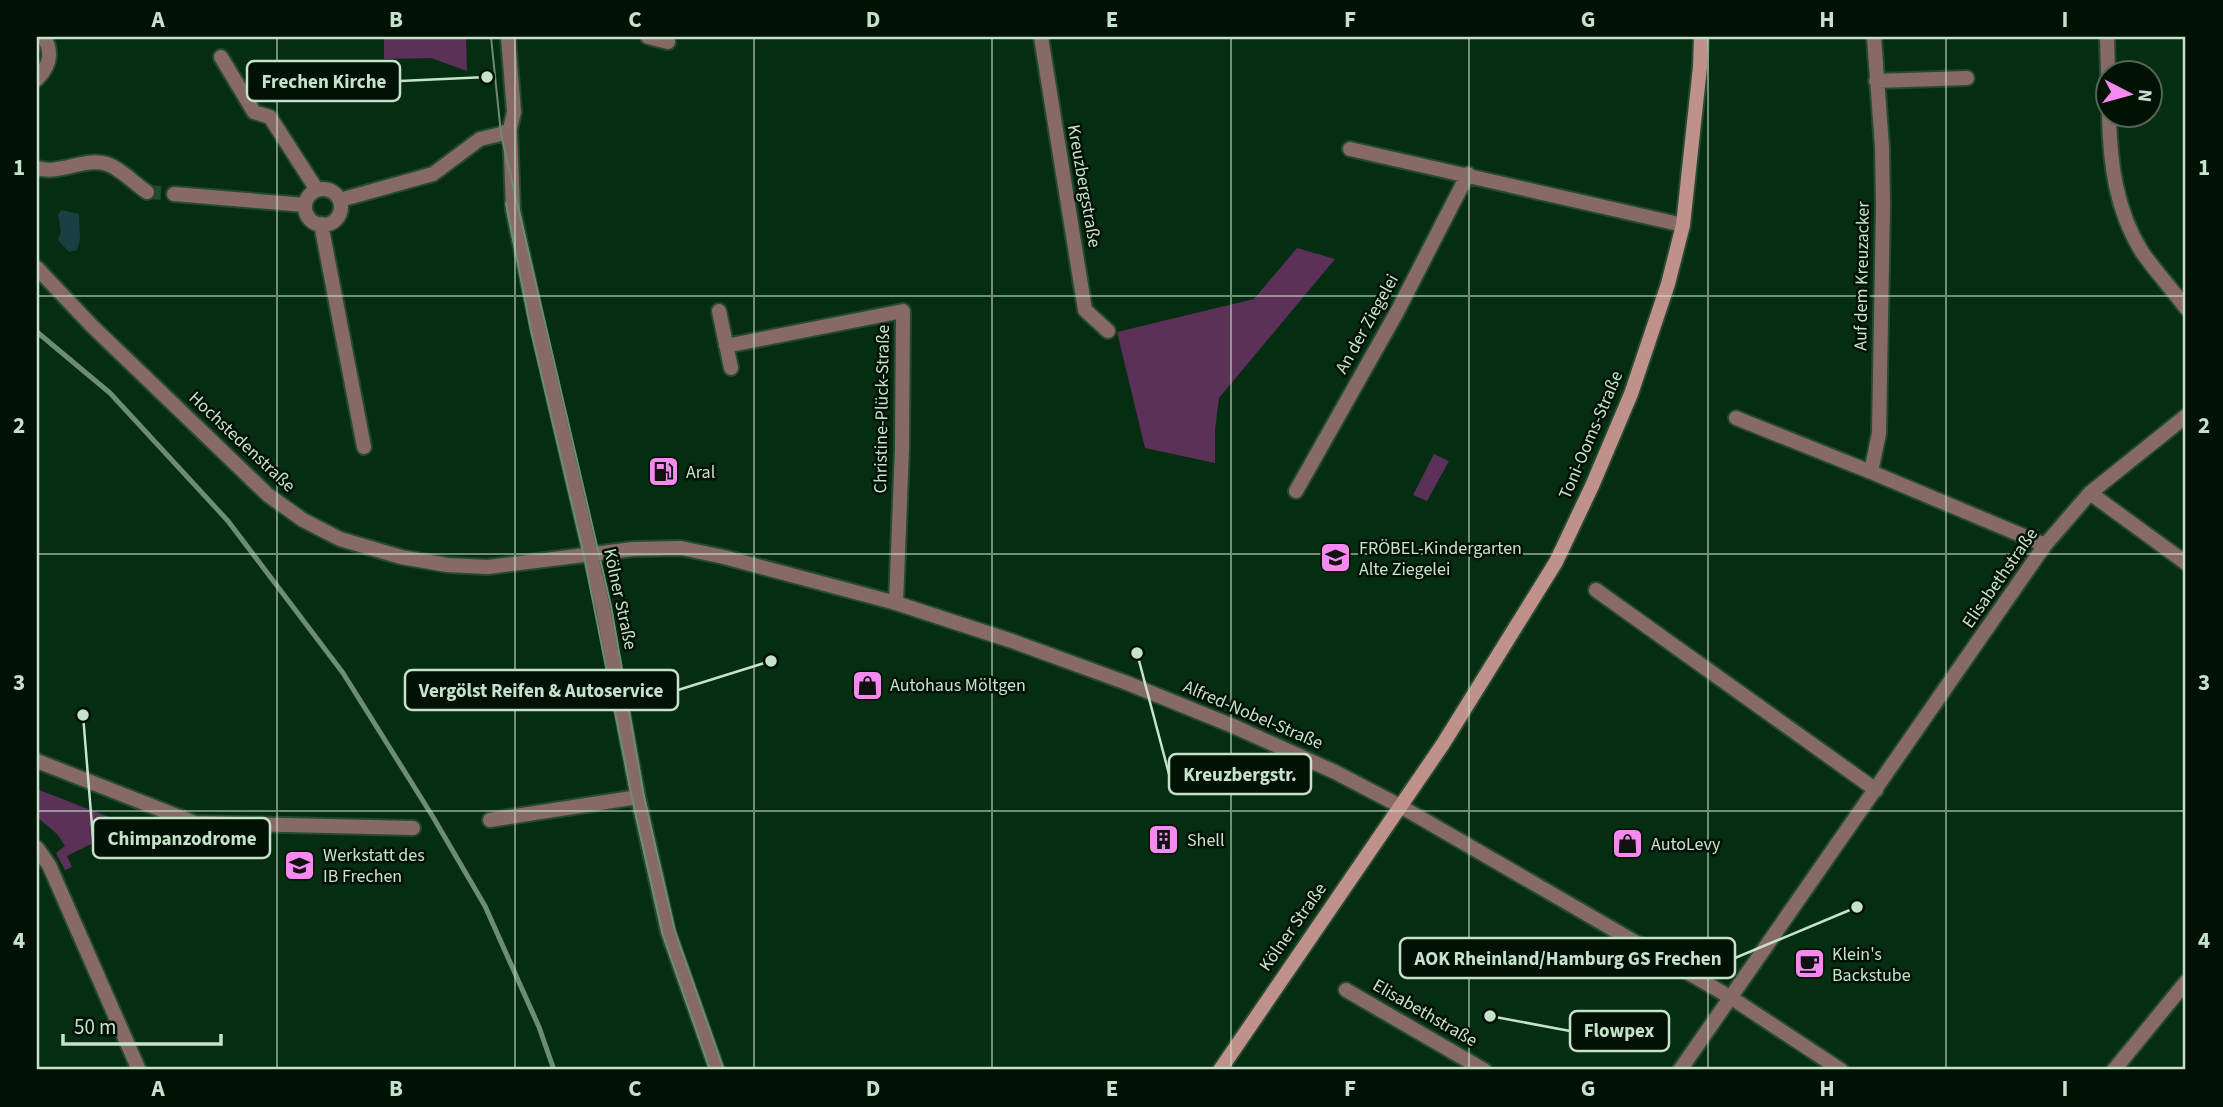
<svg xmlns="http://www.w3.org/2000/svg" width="2223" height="1107" font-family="'Source Sans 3',sans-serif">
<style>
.green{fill:#5b3159}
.water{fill:#193f44}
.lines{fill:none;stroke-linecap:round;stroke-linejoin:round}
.minor-tunnel{stroke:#22482d;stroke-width:14;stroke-dasharray:14 7;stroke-linecap:butt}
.minor-casing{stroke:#244a2f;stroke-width:18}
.tertiary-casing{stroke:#244a2f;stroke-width:18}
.secondary-casing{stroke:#244a2f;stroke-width:18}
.minor{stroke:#876a65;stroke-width:14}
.tertiary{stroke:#876a65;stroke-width:14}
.secondary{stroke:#c0918a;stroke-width:14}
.tram{stroke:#6c8d74;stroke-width:2}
.rail{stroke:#6c8d74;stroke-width:5}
.grid{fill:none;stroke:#c7e2cb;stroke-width:2;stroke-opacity:0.55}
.labels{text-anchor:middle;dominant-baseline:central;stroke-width:5;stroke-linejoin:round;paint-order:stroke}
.street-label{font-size:18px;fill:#c7e2cb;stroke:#011204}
.poi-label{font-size:18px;fill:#c7e2cb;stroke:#011204;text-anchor:start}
.leader{fill:none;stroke:#c7e2cb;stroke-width:2.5}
.callout-dot{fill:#c7e2cb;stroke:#011204;stroke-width:2.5}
.callout{fill:#011204;stroke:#c7e2cb;stroke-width:2.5}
.callout-label{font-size:19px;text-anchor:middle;font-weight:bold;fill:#c7e2cb}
.neatline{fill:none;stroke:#c7e2cb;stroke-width:2.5}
.grid-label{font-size:23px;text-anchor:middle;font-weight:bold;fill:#c7e2cb}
</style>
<rect width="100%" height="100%" fill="#052d11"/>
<path class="green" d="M384,37H466L467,71L431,58L384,59Z
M1297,248L1335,259L1219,398L1215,430V463L1145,448L1117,332L1254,299Z
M1434,454L1449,461L1427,501L1413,495Z
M37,789L124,823L115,848L107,845L103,838L67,856L72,867L65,870L56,853L65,846L57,834L37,817Z"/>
<path class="water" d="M61,210L79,214L80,239L77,250L69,252L58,240L61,232L58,215Z"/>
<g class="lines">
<path class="minor-tunnel" d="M147,192L174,194"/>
<defs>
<path id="minor" d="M508,37L514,112L510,129L513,210L538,328L603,608L638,797L668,932L717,1070
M648,37L668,42
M1041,37L1085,310L1108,331
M2107,37L2108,74
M221,57L254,112L270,117L317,190
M37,79C50,66 53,53 44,37
M1876,81L1967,78
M2109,116C2110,163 2116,211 2142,252C2155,271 2172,289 2186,308
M1350,149L1683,225
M37,168C61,175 83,157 107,164C120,168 135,184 147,192
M305 207a18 18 0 1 1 36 0a18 18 0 1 1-36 0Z
M174,194L305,205
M340,200L433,174L480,139L501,134L510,129
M321,224L364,447
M719,311L731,368
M726,346L903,311L902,449L896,603
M1736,418L1871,472L2045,545
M1871,472L1879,433L1883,206L1882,147L1874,37
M1296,491L1397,312L1468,174
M2090,493L2186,563
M1596,590L1876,790
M37,761L195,823L413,828
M490,820L638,797
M37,848L49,865L139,1070
M1346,990L1484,1070
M1680,1070L2045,545L2090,493L2186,416
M2114,1070L2186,982"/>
<path id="tertiary" d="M37,268L92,326L268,495L303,520L340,539L401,557L447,565L488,567L633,549L681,548L724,557L896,603L1012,641L1127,683L1233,726L1335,772L1400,806L1730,997L1841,1070"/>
<path id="secondary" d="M1220,1070L1443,744L1556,562L1592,486L1631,394L1668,284L1683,225L1700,67L1701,37"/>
</defs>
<use href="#minor" class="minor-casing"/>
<use href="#tertiary" class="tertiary-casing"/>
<use href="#secondary" class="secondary-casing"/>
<use href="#minor" class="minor"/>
<use href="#tertiary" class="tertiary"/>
<use href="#secondary" class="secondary"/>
<path class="tram" d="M491,37L501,134L611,606L644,797L675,931L724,1070
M506,203L531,331L584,556L632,798L663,935L710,1070"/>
<path class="rail" d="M37,332L110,393L228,521L343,673L433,817L485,906L539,1027L554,1070"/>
</g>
<path class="grid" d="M277,37V1070M515,37V1070M754,37V1070M992,37V1070M1231,37V1070M1469,37V1070M1708,37V1070M1946,37V1070M37,296H2186M37,554H2186M37,811H2186"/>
<defs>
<symbol id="fuel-square" viewBox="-11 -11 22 22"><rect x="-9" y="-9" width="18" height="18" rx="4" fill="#f589ef" stroke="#011204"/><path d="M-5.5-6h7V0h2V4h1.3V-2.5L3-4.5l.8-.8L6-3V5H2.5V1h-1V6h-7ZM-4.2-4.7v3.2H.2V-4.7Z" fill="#111"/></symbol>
<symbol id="school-square" viewBox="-11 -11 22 22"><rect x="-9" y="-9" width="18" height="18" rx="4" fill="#f589ef" stroke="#011204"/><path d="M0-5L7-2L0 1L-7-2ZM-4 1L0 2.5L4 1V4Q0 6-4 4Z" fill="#111"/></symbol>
<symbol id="shop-square" viewBox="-11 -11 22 22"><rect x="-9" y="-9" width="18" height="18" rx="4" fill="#f589ef" stroke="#011204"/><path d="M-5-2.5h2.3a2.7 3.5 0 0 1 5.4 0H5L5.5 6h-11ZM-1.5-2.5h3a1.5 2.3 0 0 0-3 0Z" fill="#111"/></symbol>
<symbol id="building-square" viewBox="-11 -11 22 22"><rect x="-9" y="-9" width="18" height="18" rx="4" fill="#f589ef" stroke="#011204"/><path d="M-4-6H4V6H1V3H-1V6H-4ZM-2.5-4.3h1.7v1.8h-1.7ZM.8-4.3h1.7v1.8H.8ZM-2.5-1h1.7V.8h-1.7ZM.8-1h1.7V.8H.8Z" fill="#111"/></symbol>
<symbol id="cafe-square" viewBox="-11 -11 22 22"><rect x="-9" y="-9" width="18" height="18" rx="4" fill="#f589ef" stroke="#011204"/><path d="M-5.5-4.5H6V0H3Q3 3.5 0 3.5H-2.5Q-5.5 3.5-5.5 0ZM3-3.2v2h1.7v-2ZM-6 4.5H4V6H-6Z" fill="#111"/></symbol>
</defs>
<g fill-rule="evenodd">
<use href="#fuel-square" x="646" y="454" width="35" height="35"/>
<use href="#school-square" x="1318" y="540" width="35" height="35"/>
<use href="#shop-square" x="850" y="668" width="35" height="35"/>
<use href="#building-square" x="1146" y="822" width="35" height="35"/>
<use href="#shop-square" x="1610" y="826" width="35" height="35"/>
<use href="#school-square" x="282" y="848" width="35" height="35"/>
<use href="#cafe-square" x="1792" y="946" width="35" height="35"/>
</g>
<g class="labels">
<g class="street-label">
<text transform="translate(1084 186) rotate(80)">Kreuzbergstraße</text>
<text transform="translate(1862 276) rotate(-89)">Auf dem Kreuzacker</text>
<text transform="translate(1367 324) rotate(-61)">An der Ziegelei</text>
<text transform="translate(882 409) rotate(-89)">Christine-Plück-Straße</text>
<text transform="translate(1591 435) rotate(-67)">Toni-Ooms-Straße</text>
<text transform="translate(242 442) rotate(43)">Hochstedenstraße</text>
<text transform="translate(2000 578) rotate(-55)">Elisabethstraße</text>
<text transform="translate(620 599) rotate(78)">Kölner Straße</text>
<text transform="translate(1253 715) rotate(23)">Alfred-Nobel-Straße</text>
<text transform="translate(1293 927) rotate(-55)">Kölner Straße</text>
<text transform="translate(1425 1013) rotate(30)">Elisabethstraße</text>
</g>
<g class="poi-label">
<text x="686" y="472">Aral</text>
<text x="1359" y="548">FRÖBEL-Kindergarten<tspan x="1359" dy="21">Alte Ziegelei</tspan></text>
<text x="890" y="685">Autohaus Möltgen</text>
<text x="1187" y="840">Shell</text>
<text x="1651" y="844">AutoLevy</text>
<text x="323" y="855">Werkstatt des<tspan x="323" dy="21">IB Frechen</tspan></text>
<text x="1832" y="954">Klein's<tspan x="1832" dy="21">Backstube</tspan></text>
</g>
</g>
<path class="leader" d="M487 77L400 81M771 661L678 690M1137 653L1169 774M83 715L93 838M1857 907L1735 958M1490 1016L1570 1031"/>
<g class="callout-dot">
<circle cx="487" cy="77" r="7"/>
<circle cx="771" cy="661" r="7"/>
<circle cx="1137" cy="653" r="7"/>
<circle cx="83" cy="715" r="7"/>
<circle cx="1857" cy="907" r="7"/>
<circle cx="1490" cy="1016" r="7"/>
</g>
<g class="callout">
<rect x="247" y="61" width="153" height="40" rx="7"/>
<rect x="405" y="670" width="273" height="40" rx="7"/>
<rect x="1169" y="754" width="142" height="40" rx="7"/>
<rect x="93" y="818" width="177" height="40" rx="7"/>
<rect x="1400" y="938" width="335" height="40" rx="7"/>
<rect x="1570" y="1011" width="99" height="40" rx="7"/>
</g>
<g class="callout-label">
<text x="324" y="88">Frechen Kirche</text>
<text x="541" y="697">Vergölst Reifen &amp; Autoservice</text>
<text x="1240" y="781">Kreuzbergstr.</text>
<text x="182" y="845">Chimpanzodrome</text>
<text x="1568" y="965">AOK Rheinland/Hamburg GS Frechen</text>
<text x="1619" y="1037">Flowpex</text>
</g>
<rect width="2223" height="1107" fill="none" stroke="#011204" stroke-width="77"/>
<g transform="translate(2129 94) rotate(96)"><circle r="33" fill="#011204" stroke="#506554" stroke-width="2"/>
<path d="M0-5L12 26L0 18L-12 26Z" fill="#f589ef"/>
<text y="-10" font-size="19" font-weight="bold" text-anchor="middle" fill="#c7e2cb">N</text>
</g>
<path d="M63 1034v10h158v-10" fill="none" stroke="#c7e2cb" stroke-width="3.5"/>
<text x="74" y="1034" font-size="21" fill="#c7e2cb" stroke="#011204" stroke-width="5" paint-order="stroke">50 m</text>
<rect x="38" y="38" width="2146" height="1030" class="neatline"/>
<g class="grid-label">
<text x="158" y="27">A</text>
<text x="396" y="27">B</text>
<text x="635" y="27">C</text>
<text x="873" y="27">D</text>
<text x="1112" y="27">E</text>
<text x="1350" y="27">F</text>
<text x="1588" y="27">G</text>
<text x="1827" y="27">H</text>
<text x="2065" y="27">I</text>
<text x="19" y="175">1</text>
<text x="2204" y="175">1</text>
<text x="19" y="433">2</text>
<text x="2204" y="433">2</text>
<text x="19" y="690">3</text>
<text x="2204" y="690">3</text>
<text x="19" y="948">4</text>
<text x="2204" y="948">4</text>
<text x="158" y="1096">A</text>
<text x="396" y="1096">B</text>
<text x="635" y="1096">C</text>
<text x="873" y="1096">D</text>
<text x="1112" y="1096">E</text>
<text x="1350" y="1096">F</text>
<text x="1588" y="1096">G</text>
<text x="1827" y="1096">H</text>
<text x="2065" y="1096">I</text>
</g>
</svg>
